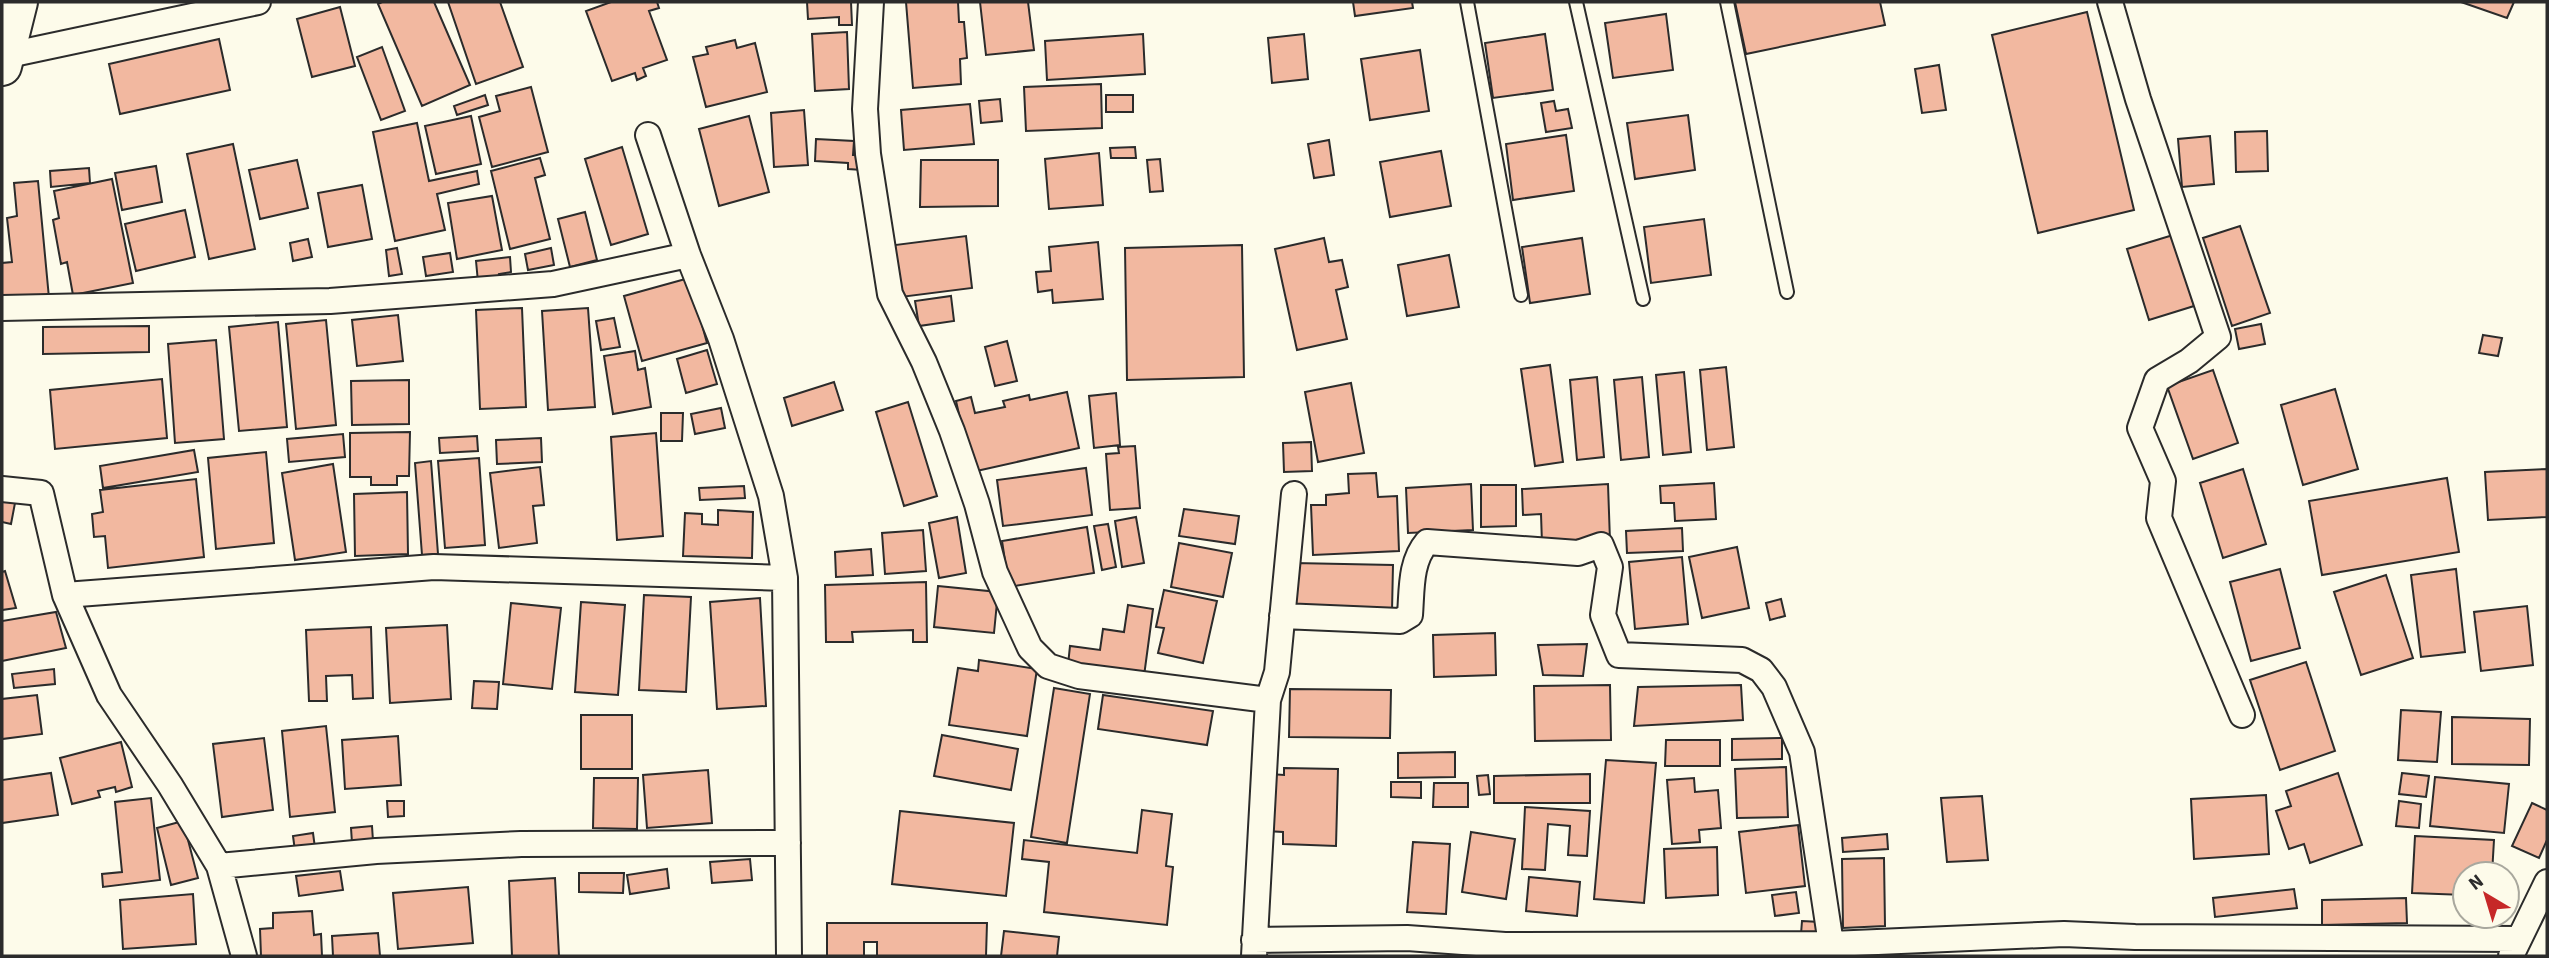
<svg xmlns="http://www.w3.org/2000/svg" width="2549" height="958" font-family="'Source Sans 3',sans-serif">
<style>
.building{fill:#f2b8a0;stroke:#2b2b2b;stroke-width:2}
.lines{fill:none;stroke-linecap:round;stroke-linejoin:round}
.service-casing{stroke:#2b2b2b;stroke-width:16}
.minor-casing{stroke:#2b2b2b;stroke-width:28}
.primary-casing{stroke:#2b2b2b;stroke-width:42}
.service{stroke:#fdfbea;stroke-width:12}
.minor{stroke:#fdfbea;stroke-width:24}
.primary{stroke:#fdfbea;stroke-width:38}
</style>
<rect width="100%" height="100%" fill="#fdfbea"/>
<path class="building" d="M382,2H434L470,85L422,106L378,4Z
M448,2H500L523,67L476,84Z
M611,2H657L659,8L649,11L667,60L643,68L646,76L637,80L635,73L612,81L586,11Z
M807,2H851L852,25H839V17L808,19Z
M906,2H958L959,22H964L967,58L960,59L961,84L913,88Z
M980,2H1028L1034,50L986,55Z
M1353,2H1412L1413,8L1355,16Z
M1735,2H1880L1885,25L1746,54Z
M2461,2H2514L2507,18Z
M340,7L355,66L312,77L297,19Z
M2087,12L2134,210L2038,233L1992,35Z
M1666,14L1673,70L1613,78L1605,23Z
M847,32L849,89L815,91L812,34Z
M1143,34L1145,74L1047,80L1045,41Z
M1304,34L1308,79L1272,83L1268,38Z
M1545,34L1553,90L1493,98L1485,43Z
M219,39L230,90L120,114L109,64Z
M735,40L737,48L755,43L767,92L706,107L693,57L708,54L706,47Z
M382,47L405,111L381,120L357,57Z
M1420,50L1429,111L1370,120L1361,59Z
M1939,65L1946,110L1922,113L1915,69Z
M1101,84L1102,128L1026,131L1024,87Z
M531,87L548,152L492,167L479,117L500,111L496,96Z
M485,95L488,105L457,115L454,106Z
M1106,95H1133V112H1106Z
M1000,99L1002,121L981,123L979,101Z
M1554,101L1556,111L1568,109L1572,128L1546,132L1541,103Z
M970,104L974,144L904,150L901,110Z
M804,110L808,165L774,167L771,113Z
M1688,115L1695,170L1635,179L1627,123Z
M471,116L481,164L436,174L425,126Z
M749,116L769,192L719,206L699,129Z
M417,123L429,181L477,171L479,184L437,194L445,230L395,241L373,132Z
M2267,131L2268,171L2236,172L2235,132Z
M1566,135L1574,191L1513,200L1506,144Z
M2210,136L2214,184L2182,187L2178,139Z
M816,139L854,141L853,155H863L862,170L848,169V163L815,161Z
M1329,140L1334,175L1314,178L1308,144Z
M233,144L255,249L209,259L187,154Z
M622,147L648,234L611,245L585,159Z
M1135,147L1136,158H1111L1110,148Z
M1441,151L1451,206L1390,217L1380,162Z
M1099,153L1103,205L1049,209L1045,159Z
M540,158L545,175L535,178L550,239L510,249L491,171Z
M1160,159L1163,191L1150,192L1147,160Z
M297,160L308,208L260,219L249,170Z
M921,160H998V206L920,207Z
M156,166L162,202L122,210L115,173Z
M89,168L90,183L51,187L50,171Z
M112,179L133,283L73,295L67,262L61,264L53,220L59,218L54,191Z
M38,181L49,298L2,303V263L12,262L7,218L17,216L14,183Z
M362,185L372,239L328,247L318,193Z
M492,196L502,250L457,259L448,203Z
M185,210L195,257L136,271L125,224Z
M585,212L597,260L570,267L558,219Z
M1704,219L1711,275L1651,283L1644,227Z
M2240,226L2270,313L2232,326L2203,238Z
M2173,235L2194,306L2149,320L2127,249Z
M966,236L972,288L901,297L895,245Z
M1324,238L1329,262L1342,260L1348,287L1336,290L1347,339L1297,350L1275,249Z
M1582,238L1590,294L1530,303L1522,247Z
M308,239L312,257L293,261L290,243Z
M1098,242L1103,299L1053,303L1052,290L1038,292L1036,272L1051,271L1049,247Z
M1242,245L1244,377L1127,380L1125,248Z
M397,248L402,274L389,276L386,250Z
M551,248L554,265L528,270L525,254Z
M450,253L453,272L426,276L423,257Z
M1449,255L1459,307L1407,316L1398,265Z
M510,257L511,272L499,274L500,280L478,282L476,261Z
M689,278L707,343L642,361L624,296Z
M951,296L954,321L919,326L915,301Z
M522,308L526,407L480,409L476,310Z
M588,308L595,407L548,410L542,311Z
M398,315L403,361L357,366L352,320Z
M614,318L620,347L601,350L596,321Z
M326,320L336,425L296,429L286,324Z
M278,322L287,427L239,431L229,327Z
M2261,324L2265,344L2239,349L2235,329Z
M149,326V352L43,354V327Z
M2483,335L2502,338L2498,356L2479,353Z
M216,340L224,439L175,443L168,344Z
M1007,341L1017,381L995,386L985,347Z
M707,350L717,384L686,393L677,359Z
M635,351L638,370L645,368L651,407L613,414L604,356Z
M1550,365L1563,462L1535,466L1521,369Z
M1726,367L1734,447L1707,450L1700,370Z
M2213,370L2238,443L2193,459L2167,386Z
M1684,372L1691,452L1663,455L1656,375Z
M1597,377L1604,457L1577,460L1570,380Z
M1642,377L1649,457L1621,460L1614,380Z
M162,379L167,438L55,449L50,390Z
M409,380V424L352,425L351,381Z
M834,382L843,410L792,426L784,398Z
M1351,383L1364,453L1318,462L1305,392Z
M2335,389L2358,469L2303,485L2281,405Z
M1067,392L1079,448L972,472L956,401L971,397L975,413L1005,407L1003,401L1029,395L1030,400Z
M1116,393L1120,445L1094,448L1089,396Z
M908,402L937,496L904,506L876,412Z
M721,408L725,428L695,434L691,414Z
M661,413H683L682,441H661Z
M410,432L409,476H397V485H371V477H350V433Z
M656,433L663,536L617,540L611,437Z
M343,434L345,457L289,462L287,439Z
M477,436L478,451L440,453L439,438Z
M541,438L542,462L497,464L496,440Z
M1311,442L1312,471L1284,472L1283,443Z
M1135,446L1140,508L1110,510L1106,454L1119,453L1118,447Z
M194,450L198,472L103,488L100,466Z
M266,452L274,543L216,549L208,458Z
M479,458L485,545L445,548L438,461Z
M431,461L438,554L422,555L415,463Z
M333,464L346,552L295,560L282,473Z
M540,467L544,505L533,506L537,543L499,548L490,473Z
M1086,468L1092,515L1003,526L997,480Z
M2243,469L2266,544L2223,558L2200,483Z
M2547,469V517L2488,520L2485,472Z
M1376,473L1378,497L1397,496L1399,551L1313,555L1311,505H1326V495L1349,493L1348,474Z
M2447,478L2459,552L2322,575L2309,501Z
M196,479L204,557L108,568L105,536L94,537L92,514L103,512L100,490Z
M1714,483L1716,519L1675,521L1674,503H1661L1660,486Z
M1471,484L1473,530L1408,533L1406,488Z
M1608,484L1610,541L1542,544L1541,514L1523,515L1522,489Z
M1481,485H1516V526L1481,527Z
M744,486L745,498L700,500L699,488Z
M407,492L408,554L355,556L354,494Z
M2,501L15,503L11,524L2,522Z
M1184,509L1239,516L1235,544L1179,536Z
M718,510L753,512L752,558L683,556L685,513L702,514V524L718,525Z
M957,517L966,573L939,578L929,523Z
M1136,517L1144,563L1122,567L1115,521Z
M1108,524L1116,567L1102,570L1094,526Z
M1087,527L1094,573L1009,587L1002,541Z
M1682,528L1683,551L1627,553L1626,531Z
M923,530L926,571L885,574L882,533Z
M1179,543L1232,553L1223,597L1171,587Z
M1737,547L1749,608L1702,618L1689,557Z
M871,549L873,575L836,577L835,552Z
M1682,557L1688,624L1635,629L1629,562Z
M1294,563L1393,565L1392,611L1293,609Z
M2280,569L2300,648L2251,661L2230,582Z
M2456,569L2465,652L2421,657L2411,575Z
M5,571L16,608L2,610V572Z
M2386,575L2413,658L2361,675L2334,592Z
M926,582L927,642H913V630L852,632L853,642H826L825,585Z
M938,586L998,592L994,633L934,627Z
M1164,590L1217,601L1203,663L1158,653L1164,628L1156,627Z
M644,595L691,597L686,692L639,690Z
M760,598L766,706L717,709L710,602Z
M1781,599L1785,616L1770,620L1766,603Z
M581,602L625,605L618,695L575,692Z
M511,603L561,608L552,689L503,684Z
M1128,605L1153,609L1144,676L1068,665L1070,646L1100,650L1103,629L1124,632Z
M2527,606L2533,665L2481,671L2474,612Z
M56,612L66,648L2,661V621Z
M447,625L451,699L390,703L386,628Z
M371,627L373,698L353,699L352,675L326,676L327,701H309L306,630Z
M1495,633L1496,675L1434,677L1433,635Z
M1587,644L1583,676L1543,675L1538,645Z
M979,660L1037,669L1027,736L949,725L958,668L978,671Z
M2306,662L2335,751L2280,770L2250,680Z
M54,669L55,684L14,688L12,674Z
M474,681L499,682L497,709L472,708Z
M1610,685L1611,740L1535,741L1534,686Z
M1741,685L1743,720L1634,726L1638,687Z
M1054,688L1090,694L1067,843L1031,837Z
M1290,689L1391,690L1390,738L1289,737Z
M37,695L42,734L2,739V699Z
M1103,695L1213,711L1207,745L1098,729Z
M2401,710L2441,712L2437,762L2398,760Z
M581,715H632V769H581Z
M2452,717L2530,719L2529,765L2452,764Z
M326,726L335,812L290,817L282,731Z
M942,735L1018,749L1011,790L934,776Z
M398,736L401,785L345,789L342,740Z
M264,738L273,810L222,817L213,744Z
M1782,738V759L1732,760V739Z
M1666,740H1720V766H1665Z
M121,742L132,787L116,792L115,787L98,791L100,797L72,804L60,758Z
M1455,752V777L1398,778V753Z
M1606,760L1656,763L1644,903L1594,899Z
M1786,767L1788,817L1737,818L1735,769Z
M1284,768L1338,769L1336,846L1283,844V832L1268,831L1270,774L1284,775Z
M708,770L712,823L647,828L643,775Z
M51,773L58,815L2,823V780Z
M2338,773L2362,845L2310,863L2304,844L2289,849L2276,811L2291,806L2286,791Z
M2402,773L2429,776L2426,797L2399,794Z
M1590,774V803H1494V776Z
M1488,775L1490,794L1479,795L1477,776Z
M2435,777L2509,784L2504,833L2430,826Z
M594,778H638L637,829L593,828Z
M1694,778L1695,792L1718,790L1721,828L1699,830L1700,842L1672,844L1667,780Z
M1391,782H1421V798L1391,797Z
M1434,783H1468V807H1433Z
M2266,795L2269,854L2194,859L2191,799Z
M1982,796L1988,860L1947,862L1941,798Z
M151,798L160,880L103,887L102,874L122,872L115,802Z
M387,801H404V816L388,817Z
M2399,801L2421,804L2419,828L2396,826Z
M2532,803L2547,810V840L2539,858L2512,846Z
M1525,807L1590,811L1587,856L1568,855L1570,826L1548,824L1545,870L1522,869Z
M1142,810L1172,814L1166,866L1173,867L1167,925L1044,912L1049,862L1022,859L1024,840L1137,853Z
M900,811L1014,823L1006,896L892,884Z
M183,821L198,878L171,885L157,828Z
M1798,825L1805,886L1746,893L1739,832Z
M372,826L373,841L352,843L351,828Z
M1471,832L1515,839L1506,899L1462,892Z
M313,833L315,848L295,851L293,836Z
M1887,834L1888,849L1843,852L1842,838Z
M2415,836L2494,840L2492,874H2465V895L2412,893Z
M1413,842L1450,844L1446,914L1407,912Z
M1717,847L1718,895L1666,898L1664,849Z
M1884,858L1885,926L1843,928L1842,859Z
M750,859L752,880L712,883L710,862Z
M667,869L669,888L630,894L627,875Z
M340,871L343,890L299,896L296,876Z
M579,873H624L623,893L579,892Z
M1529,877L1580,882L1577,916L1526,911Z
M555,878L559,956H512L509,881Z
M468,887L473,943L398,949L393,893Z
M2294,889L2297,908L2215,917L2213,898Z
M1796,892L1799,913L1775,916L1772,895Z
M193,894L196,944L123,949L120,900Z
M2406,898L2407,923L2322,925V900Z
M312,911L314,935L321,934L322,956H261L260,929L273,928V913Z
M1802,921L1820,922L1819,935L1801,934Z
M827,923H987L986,956H877V942H864V956H827Z
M1004,931L1059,937L1057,956H1001Z
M378,933L380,956H333L332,936Z"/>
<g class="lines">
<defs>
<path id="service" d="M1467,2L1521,295
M1576,2L1643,299
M1727,2L1787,292"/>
<path id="minor" d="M871,2L865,109L868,154L890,294L924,362L952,431L977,504L995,572L1030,648L1048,666L1079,676L1268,700
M2110,2L2138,99L2218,337L2189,361L2157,380L2140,428L2163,481L2159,518L2242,715
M4,56L258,2
M648,135L688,255L721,339L771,496L785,578L789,956
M2,308L330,301L553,284L688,255
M2,489L41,493L65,595L109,695L170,785L219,866L244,956
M65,595L434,567L785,578
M1282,616L1400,621L1410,615C1412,589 1410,562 1427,542L1578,553L1601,545L1610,567L1603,615L1619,655L1742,660L1761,670L1774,687L1802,752L1831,944
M219,866L376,851L521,844L788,843
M1254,940L1407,938L1505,945L1831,944L2064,934L2135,937L2519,939
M1254,956L1268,700L1277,672L1294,494
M2511,956L2547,882"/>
<path id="primary" d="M2,66L18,2"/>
</defs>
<use href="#service" class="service-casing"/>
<use href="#minor" class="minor-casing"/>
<use href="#primary" class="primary-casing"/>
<use href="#service" class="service"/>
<use href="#minor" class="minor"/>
<use href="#primary" class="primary"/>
</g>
<rect width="2549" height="958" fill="none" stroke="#2b2b2b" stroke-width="7"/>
<g transform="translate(2486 895) rotate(322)"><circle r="33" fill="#fdfbea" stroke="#a9a89e" stroke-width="2"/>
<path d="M0-5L12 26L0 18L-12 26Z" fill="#c62828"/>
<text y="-10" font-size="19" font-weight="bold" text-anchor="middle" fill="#2b2b2b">N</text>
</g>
</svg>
